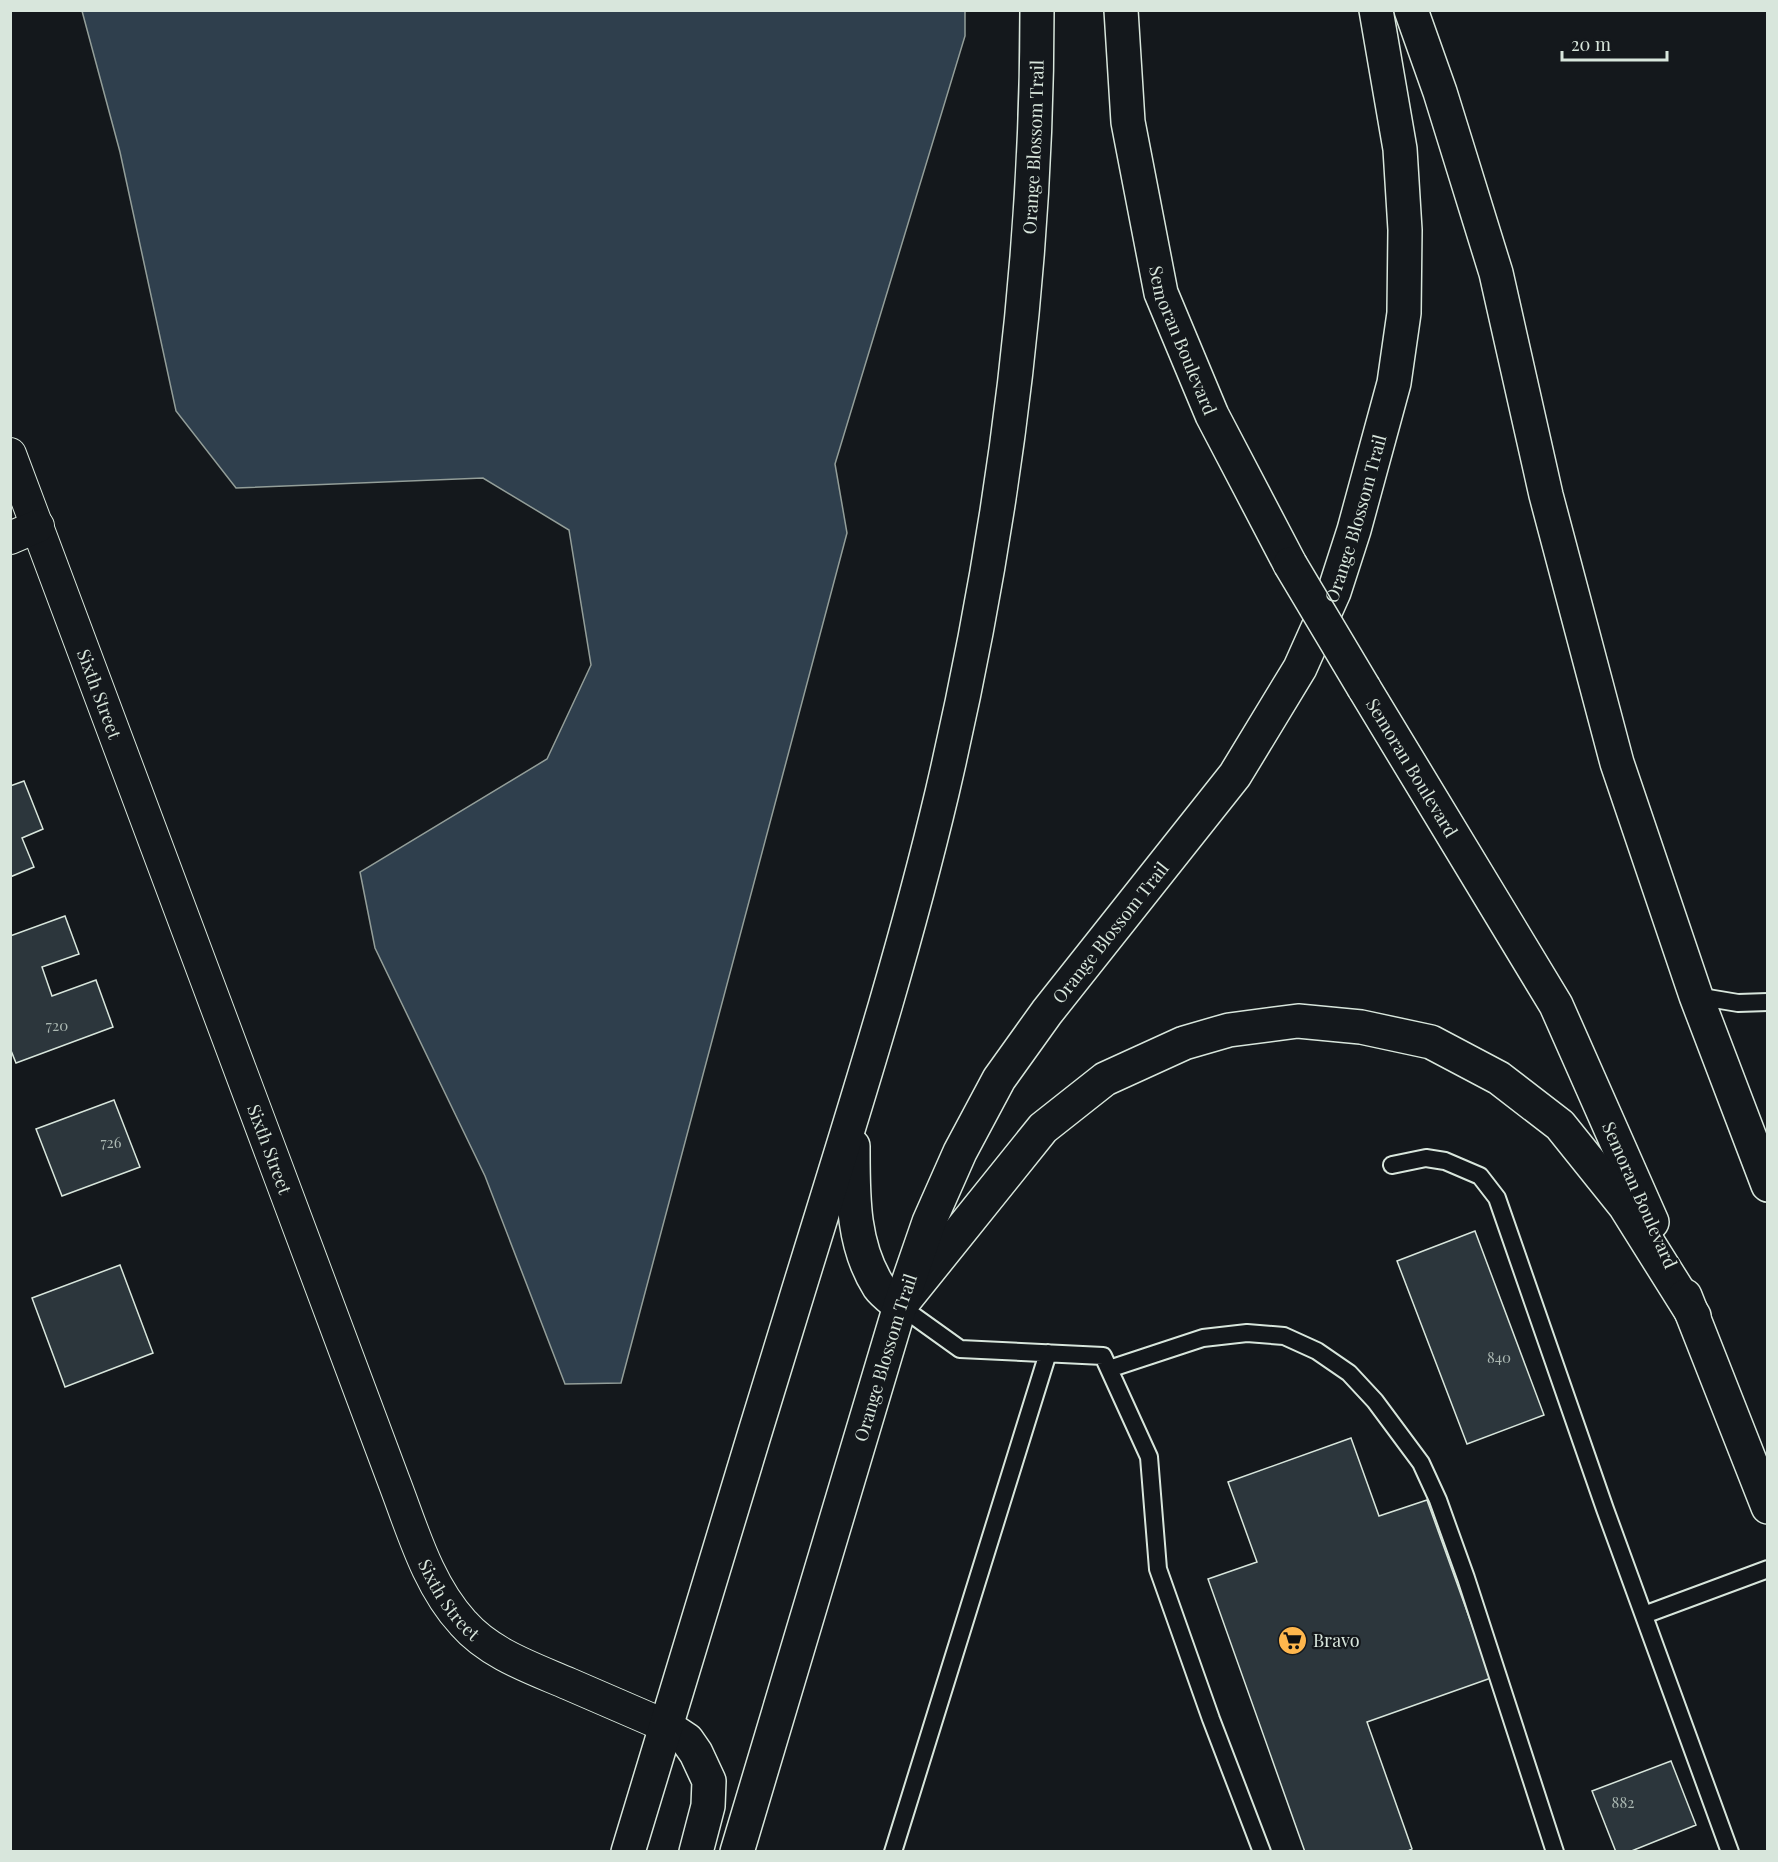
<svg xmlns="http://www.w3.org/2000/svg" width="1778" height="1862" font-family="'Playfair Display',serif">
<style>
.water{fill:#2f3f4d;stroke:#939e99;stroke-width:1.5}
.building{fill:#2c363c;stroke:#d8e6dc;stroke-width:1.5}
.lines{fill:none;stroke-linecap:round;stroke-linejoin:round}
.lane-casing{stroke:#d8e6dc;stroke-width:20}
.street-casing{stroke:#d8e6dc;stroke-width:34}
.primary-casing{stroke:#d8e6dc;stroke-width:36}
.lane{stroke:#14181c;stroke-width:16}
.street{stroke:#14181c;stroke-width:32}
.primary{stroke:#14181c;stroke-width:33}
.primary-bridge-casing{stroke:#d8e6dc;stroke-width:36;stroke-linecap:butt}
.primary-bridge{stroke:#14181c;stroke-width:33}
.labels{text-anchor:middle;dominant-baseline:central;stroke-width:4.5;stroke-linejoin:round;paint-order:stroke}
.number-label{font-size:15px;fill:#adbab4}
.street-label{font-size:18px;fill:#d8e6dc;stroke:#14181c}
.poi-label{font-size:18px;fill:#d8e6dc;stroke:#14181c;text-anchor:start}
</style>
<rect width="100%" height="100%" fill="#14181c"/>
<path class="water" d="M82,11H965V36L835,464L847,533L621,1383L565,1384L485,1176L375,948L360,872L547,759L591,665L569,530L483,478L236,488L176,411L120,152Z"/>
<path class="building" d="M24,781L43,829L22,838L34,867L10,877V786Z
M65,916L79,954L42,967L52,996L96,980L113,1027L16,1063L10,1048V936Z
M114,1100L140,1167L62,1196L36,1129Z
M1475,1231L1544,1415L1467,1444L1397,1261Z
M120,1265L153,1353L65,1387L32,1298Z
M1351,1438L1379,1516L1427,1500L1491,1678L1367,1722L1412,1849L1406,1852H1305L1208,1579L1257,1562L1228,1482Z
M1671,1761L1696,1825L1629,1852H1616L1592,1791Z"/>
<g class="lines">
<defs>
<path id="lane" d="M1696,996L1738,1003L1768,1002
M1392,1165L1426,1158L1445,1161L1480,1176L1497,1198L1605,1509L1730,1852
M900,1306L960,1349L1103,1356L1149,1457L1158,1569L1211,1719L1262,1852
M1109,1369L1203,1338L1247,1333L1284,1336L1317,1351L1349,1373L1375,1401L1421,1463L1438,1500L1466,1578L1555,1852
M1644,1615L1768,1569
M893,1852L1048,1353"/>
<g id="street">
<path id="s1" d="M10,454L393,1479C412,1528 427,1584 463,1623C490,1654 532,1668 569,1684C601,1698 634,1712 666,1726"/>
<path d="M10,538L38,526"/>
</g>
<g id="primary">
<path id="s2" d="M1121,10L1128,122L1161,293L1212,415L1290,564"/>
<path d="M1411,10L1440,92L1496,273L1546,495L1617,763L1696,996L1768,1185"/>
<path id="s3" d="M1364,688L1556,1005L1652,1222"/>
<path d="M853,1146C853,1195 852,1245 879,1287C884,1294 893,1300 900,1306L1043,1128L1105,1079L1184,1043L1229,1030L1298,1021L1361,1027L1431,1042L1499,1078L1560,1125L1625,1206L1694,1316"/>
<path d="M1685,1296L1768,1507"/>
<path d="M666,1726L687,1740L696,1753L709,1781L708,1806L696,1852"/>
<path id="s4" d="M628,1852C683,1669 738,1487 794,1305C846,1135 901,966 942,793C1002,536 1037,274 1037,10"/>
<path id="s5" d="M737,1852L900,1306L929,1222L960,1152L999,1079L1047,1012L1235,775L1300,668L1334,592L1354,530L1394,383L1404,313L1405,230L1400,149L1376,10"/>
</g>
</defs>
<use href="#lane" class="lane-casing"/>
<use href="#street" class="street-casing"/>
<use href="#primary" class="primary-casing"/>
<use href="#lane" class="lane"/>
<use href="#street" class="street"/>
<use href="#primary" class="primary"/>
<defs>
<path id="primary-bridge" d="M1290,564L1364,688"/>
</defs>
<use href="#primary-bridge" class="primary-bridge-casing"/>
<use href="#primary-bridge" class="primary-bridge"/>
</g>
<defs>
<symbol id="supermarket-disc" viewBox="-11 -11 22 22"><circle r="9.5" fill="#ffb74d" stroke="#14181c"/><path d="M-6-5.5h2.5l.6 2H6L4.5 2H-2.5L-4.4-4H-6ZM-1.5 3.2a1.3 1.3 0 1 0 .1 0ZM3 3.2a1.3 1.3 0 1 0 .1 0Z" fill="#111"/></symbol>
</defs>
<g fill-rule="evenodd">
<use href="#supermarket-disc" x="1276" y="1624" width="33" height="33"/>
</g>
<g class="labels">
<g class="number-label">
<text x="57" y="1025">720</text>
<text x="111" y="1142">726</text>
<text x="1499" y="1357">840</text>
<text x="1623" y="1802">882</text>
</g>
<g class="street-label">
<text stroke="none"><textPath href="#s4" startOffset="1758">Orange Blossom Trail</textPath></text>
<text stroke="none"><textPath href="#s2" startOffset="338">Semoran Boulevard</textPath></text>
<text stroke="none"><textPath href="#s5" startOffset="1488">Orange Blossom Trail</textPath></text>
<text stroke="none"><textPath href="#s1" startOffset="256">Sixth Street</textPath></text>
<text stroke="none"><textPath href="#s3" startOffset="93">Semoran Boulevard</textPath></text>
<text stroke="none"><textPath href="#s5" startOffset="1002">Orange Blossom Trail</textPath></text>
<text stroke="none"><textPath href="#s1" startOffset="742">Sixth Street</textPath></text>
<text transform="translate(1640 1195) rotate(66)">Semoran Boulevard</text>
<text stroke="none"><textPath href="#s5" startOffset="516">Orange Blossom Trail</textPath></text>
<text stroke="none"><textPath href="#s1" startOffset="1228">Sixth Street</textPath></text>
</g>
<g class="poi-label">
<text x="1313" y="1640">Bravo</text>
</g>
</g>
<rect width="1778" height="1862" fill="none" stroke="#d8e6dc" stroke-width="24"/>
<path d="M1562 51v9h105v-9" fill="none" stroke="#d8e6dc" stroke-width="3"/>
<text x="1571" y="51" font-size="18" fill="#d8e6dc" stroke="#14181c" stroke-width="4.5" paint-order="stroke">20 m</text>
</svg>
